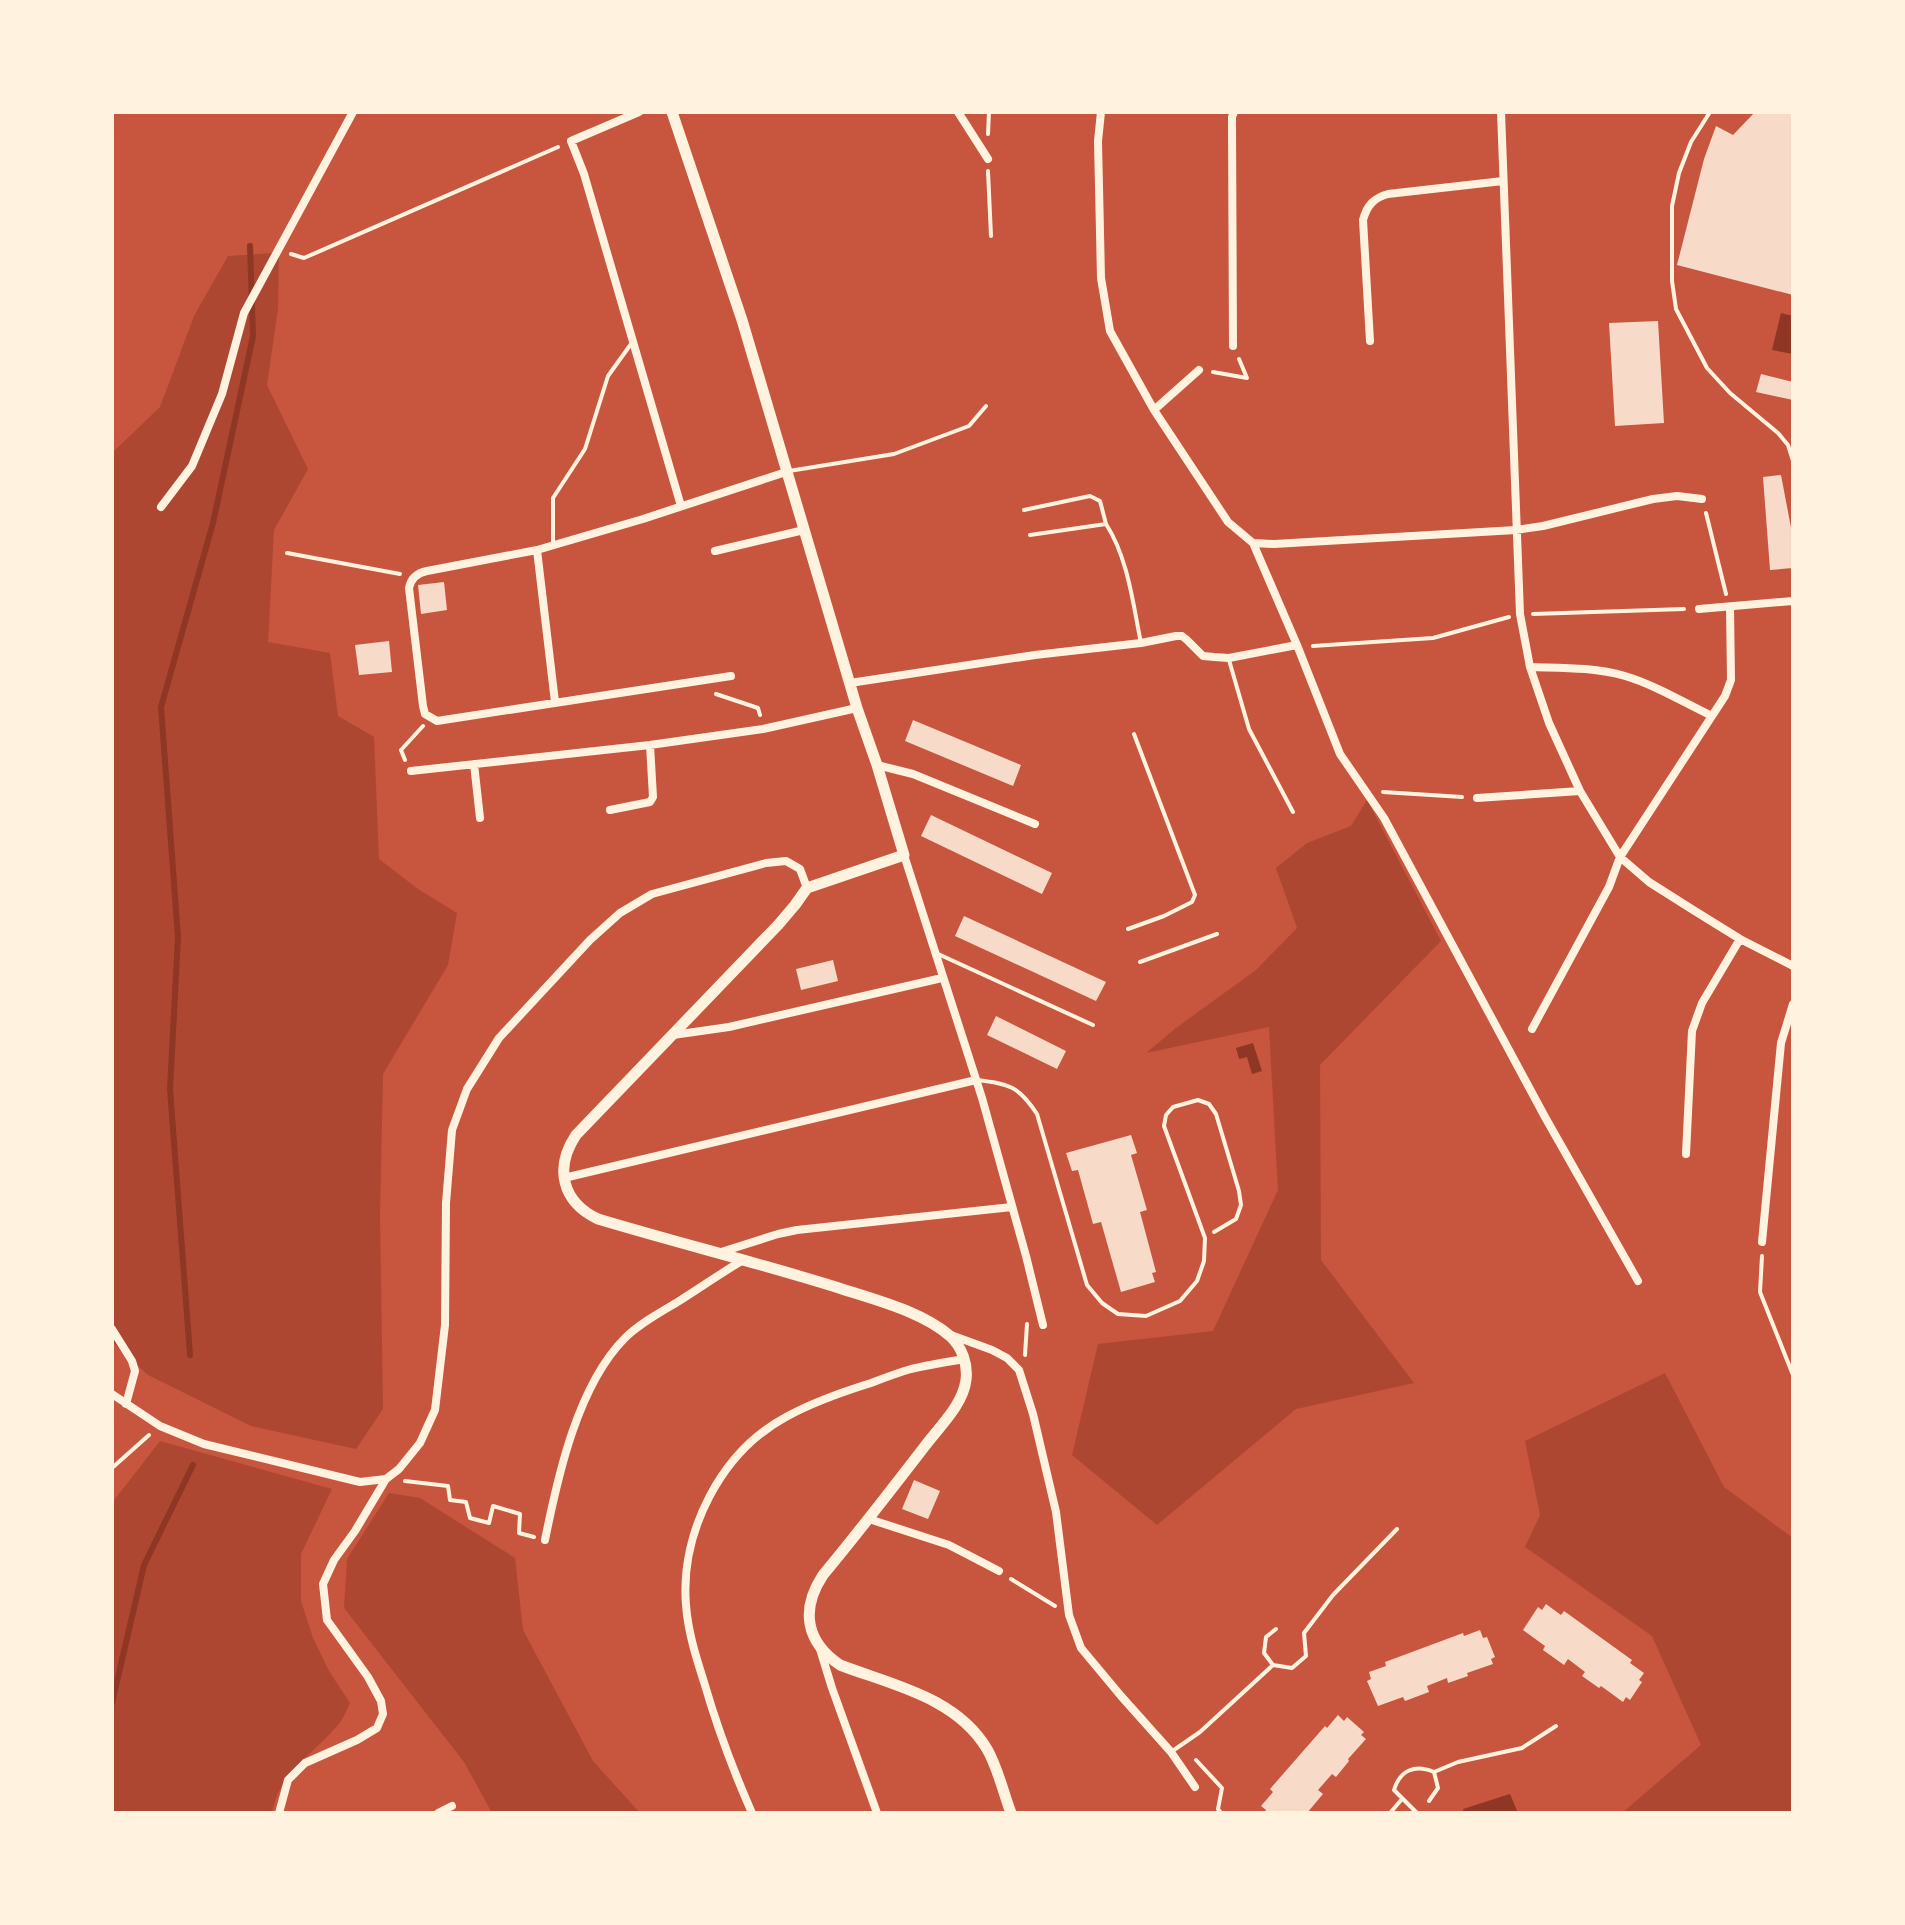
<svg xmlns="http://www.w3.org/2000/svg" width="1905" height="1925" font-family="'Libre Baskerville',serif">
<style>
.green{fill:#ae4732}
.water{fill:#8f3625}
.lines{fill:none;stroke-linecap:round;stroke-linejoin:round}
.stream{stroke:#8f3625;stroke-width:6}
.building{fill:#f7dbc8}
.path{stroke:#fff3e0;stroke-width:4}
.service{stroke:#fff3e0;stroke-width:4}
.minor{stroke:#fff3e0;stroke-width:8}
.tertiary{stroke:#fff3e0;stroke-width:11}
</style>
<rect width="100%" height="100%" fill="#c8553d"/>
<path class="green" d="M279,250L278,309L267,385L308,469L274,530L268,642L330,653L338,716L374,737L379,859L418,889L457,913L448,965L383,1074L380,1216L383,1409L356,1449L251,1426L148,1375L112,1342V453L160,407L194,316L228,256L273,253Z
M1367,800L1441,941L1320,1065L1321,1260L1414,1383L1296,1409L1157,1525L1072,1455L1098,1344L1213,1331L1278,1190L1269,1027L1146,1053L1176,1028L1256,970L1297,928L1276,868L1307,843L1351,826Z
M1665,1373L1724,1487L1793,1538V1813H1622L1701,1745L1652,1636L1525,1547L1540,1515L1525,1441Z
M160,1441L332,1489L301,1554V1601L313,1638L329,1671L350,1703C346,1711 343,1720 337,1726C312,1756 280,1770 272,1813H112V1503Z
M389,1493L420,1498L515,1558L523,1630L593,1761L640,1813H492L464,1762L344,1608L347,1559Z"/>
<path class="water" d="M1781,313L1793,316V354L1772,350Z
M1253,1043L1262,1071L1252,1074L1247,1057L1239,1059L1236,1048Z
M1510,1794L1518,1813H1464L1463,1809Z"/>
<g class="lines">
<path class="stream" d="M190,1355L170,1089L178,937L161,707L213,523L253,336L250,246
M112,1703L144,1565L193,1465"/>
</g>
<path class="building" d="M1755,112H1793V295L1677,265L1704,159L1716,126L1733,135Z
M1658,321L1664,423L1615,426L1609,323Z
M1761,374L1793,382V400L1756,392Z
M1781,475L1793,538V568L1770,570L1763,477Z
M444,582L447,610L421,614L418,585Z
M389,641L392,672L359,675L355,645Z
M913,720L1021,765L1013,786L905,741Z
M931,815L1052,873L1042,894L921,836Z
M964,916L1106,982L1096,1001L955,936Z
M833,960L838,981L801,990L796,969Z
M996,1016L1066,1051L1057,1069L987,1035Z
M1131,1135L1137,1153L1131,1155L1147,1210L1140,1212L1156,1272L1152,1273L1155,1282L1121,1292L1101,1222L1093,1224L1078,1170L1072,1171L1066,1153Z
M914,1480L940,1491L928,1519L902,1509Z
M1546,1604L1561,1615L1564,1611L1632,1660L1630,1663L1644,1673L1639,1680L1642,1682L1630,1700L1626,1697L1623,1702L1601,1686L1599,1688L1582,1676L1585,1672L1568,1659L1564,1665L1543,1650L1545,1646L1523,1630L1538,1607L1542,1610Z
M1480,1630L1483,1638L1487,1637L1495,1657L1491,1659L1493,1664L1467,1673L1468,1676L1448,1683L1447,1678L1427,1686L1429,1692L1405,1701L1403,1697L1378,1706L1367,1681L1371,1679L1369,1672L1386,1666L1385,1662L1463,1633L1464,1636Z
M1338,1715L1344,1721L1347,1717L1364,1732L1361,1735L1366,1739L1348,1759L1349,1761L1336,1777L1332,1774L1318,1790L1323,1794L1307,1813L1303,1811L1301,1813H1264L1266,1810L1261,1806L1273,1792L1270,1789L1325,1726L1327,1728Z"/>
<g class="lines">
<path class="path" d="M988,134L989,112
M988,171L991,236
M291,254L304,258L558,147
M1213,372L1247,378L1239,359
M1706,513L1726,594
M287,553L400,574
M1533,614L1684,609
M1313,646L1433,638L1509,617
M716,694L758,708L760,715
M405,760L401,750L423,726
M1383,792L1462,797
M1762,1256L1760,1292L1793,1375
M1025,1355L1027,1324
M112,1468L149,1435
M405,1481L448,1486L450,1500L466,1502L470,1518L489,1523L493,1506L520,1514L519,1533L534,1537
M1011,1579L1055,1606
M1196,1760L1222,1788L1218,1809L1221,1813"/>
<path class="service" d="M1710,112L1691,142L1679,173L1672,206V281L1676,309L1707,368L1730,393L1778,433L1788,445L1793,461
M789,471L894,454L969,426L986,406
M1024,510L1090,496L1100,501L1106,524
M1030,535L1106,524C1128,558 1133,604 1141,643
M553,545V498L585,449L608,376L631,344
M1229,660L1249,729L1293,812
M1128,929L1164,916L1192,902L1195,895L1134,734
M936,953L1093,1025
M1140,962L1217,934
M976,1080C1009,1084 1018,1085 1037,1114L1087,1285L1102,1303L1118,1314L1146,1316L1180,1301L1197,1281L1204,1261L1205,1238L1164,1126L1166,1115L1173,1107L1198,1100L1209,1104L1216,1114L1239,1191L1241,1205L1236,1219L1214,1232
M1273,1665L1264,1653L1266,1637L1276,1629
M1171,1752L1200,1732L1273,1665L1292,1668L1306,1656L1304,1633L1333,1595L1397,1529
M1434,1772L1458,1762L1522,1748L1556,1726
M1390,1813L1402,1799
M1417,1813L1394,1790C1400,1770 1415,1764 1434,1772L1438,1788L1429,1801"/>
<path class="minor" d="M639,112L571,141L584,174L681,506
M958,112L988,159
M1101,112L1098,141L1101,278L1110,331L1154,410L1228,522L1253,543L1274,544L1516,530L1543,526L1653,499L1677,496L1702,499
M1501,112L1520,614L1530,667L1549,723L1580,791L1620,857L1649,882L1690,908L1740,939L1793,966
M1370,341L1363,220C1367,205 1374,198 1388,194L1503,181
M1233,346L1232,117L1234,112
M1154,410L1199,370
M161,507L192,466L222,394L244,313L353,112
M1253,543L1297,645L1340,754L1384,818L1545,1117L1638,1281
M537,550L555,702
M715,551L804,530
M1699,609L1793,601
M1530,667C1561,668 1594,667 1625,676C1655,685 1683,702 1712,716
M731,676L437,721L425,714L423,706L409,588C411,578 417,573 427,571L537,550L643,519L786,472
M850,683L1035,655L1141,643L1176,636H1182L1187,640L1203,656L1214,657L1229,658L1297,645
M474,764L480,818
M877,765L913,774L1035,824
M411,771L650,745L763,729L857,708
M1477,798L1580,791
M610,810L650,802L653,797L650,745
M904,855L982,1098L1026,1256L1043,1325
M1532,1029L1609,887L1620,857L1725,696L1731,680L1730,607
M673,1035L729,1027L942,978
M1686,1154L1692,1031L1702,1003L1740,939
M564,1178L976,1080
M1762,1242L1781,1043L1793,1004
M718,1253L778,1234L797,1230L1012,1207
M112,1329L132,1361L135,1371L126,1404
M951,1335L992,1350L1007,1358L1019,1370L1033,1414L1056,1512L1069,1615L1081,1648L1121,1696L1171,1752L1195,1787
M112,1394L160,1426L204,1444L360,1482L386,1479L399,1469L420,1443L435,1410L445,1325L446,1203L452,1130L467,1089L499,1038L590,940L620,913L652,894L766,863L786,861L800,869L807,888
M869,1519L949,1545L999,1571
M545,1540C558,1475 578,1385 625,1338C639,1324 659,1313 676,1303C698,1289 720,1274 743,1260
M820,1649L832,1688L877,1813
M279,1813L288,1780L305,1763L357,1740L377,1728L383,1714L381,1701L368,1677L327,1620L323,1584L334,1560L355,1531L386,1479
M438,1813L452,1806
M752,1813C733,1770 717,1727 704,1682C696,1657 688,1632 686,1605C680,1532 721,1452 786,1417C813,1402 842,1392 871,1383C884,1378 897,1373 911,1369C928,1365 947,1362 965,1359"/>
<path class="tertiary" d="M672,112L742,320L857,708L877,765L904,855L807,888L795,905L778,925L576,1135C554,1168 562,1202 598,1219C678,1243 759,1263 839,1288C875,1300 921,1311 950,1336C962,1347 968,1364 966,1380C963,1405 939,1427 925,1446C891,1490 858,1533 823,1575C800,1610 806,1642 840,1665C892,1685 956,1697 987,1749C998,1768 1003,1792 1011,1813"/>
</g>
<rect width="1905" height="1925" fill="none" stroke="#fff3e0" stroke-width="228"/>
</svg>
